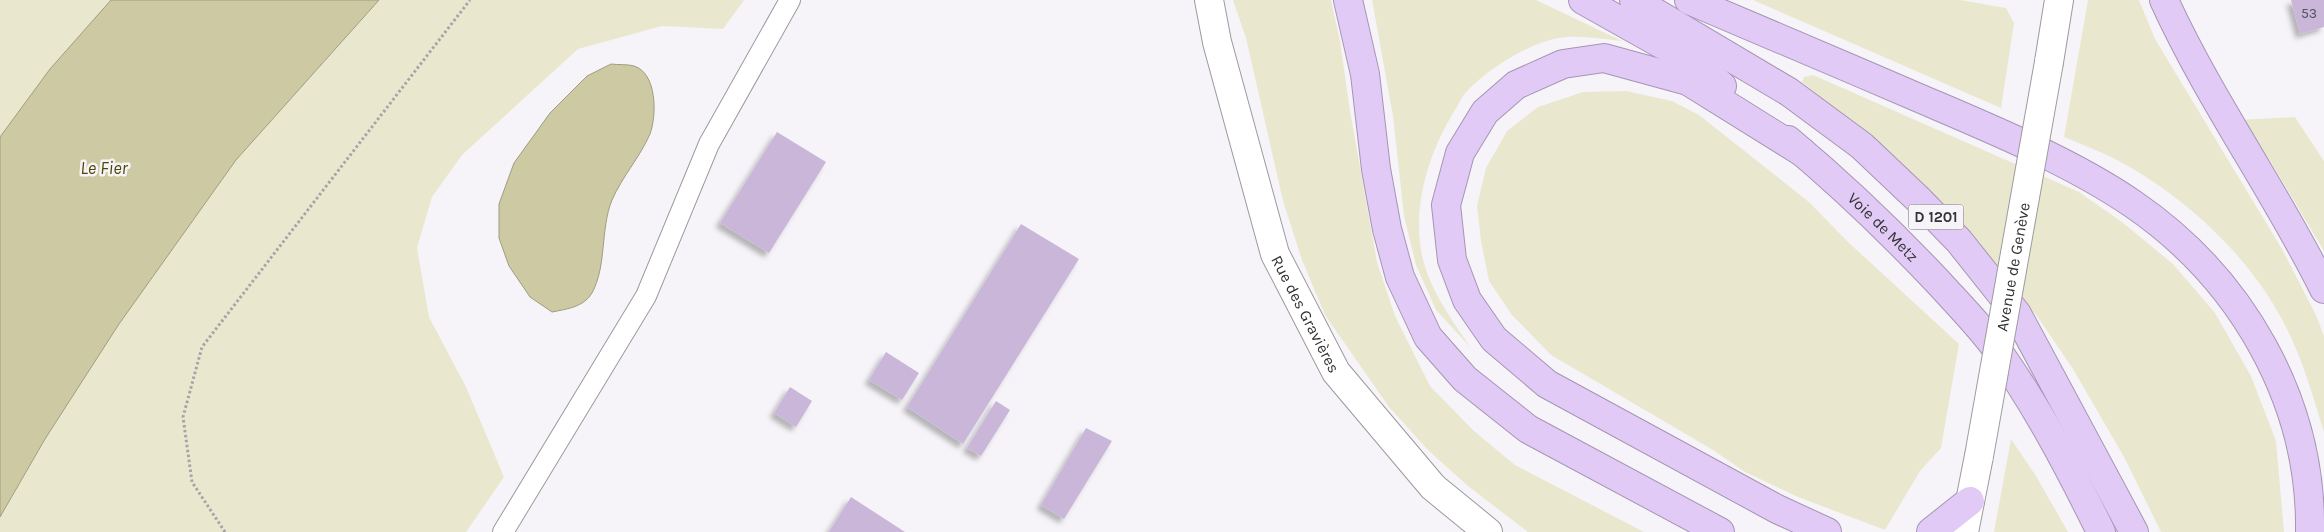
<svg xmlns="http://www.w3.org/2000/svg" width="2324" height="532" font-family="Karla,sans-serif">
<style>
.green{fill:#e9e8cf}
.water{fill:#cdcaa3;stroke:#9f9c82}
.building{fill:#c9b6d9;filter:url(#shadow)}
.lines{fill:none;stroke-linecap:round;stroke-linejoin:round}
.lane-casing{stroke:#9c9a9e;stroke-width:22}
.street-casing{stroke:#9c9a9e;stroke-width:30}
.secondary-casing{stroke:#9c9a9e;stroke-width:30}
.highway-casing{stroke:#a595b3;stroke-width:30}
.path{stroke:#a6a4a7;stroke-width:3;stroke-dasharray:2.5 2.5;stroke-linecap:butt}
.lane{stroke:#fff;stroke-width:20}
.street{stroke:#fff;stroke-width:28}
.secondary{stroke:#fff;stroke-width:28}
.highway{stroke:#e2caf7;stroke-width:28}
.secondary-bridge-casing{stroke:#9c9a9e;stroke-width:30;stroke-linecap:butt}
.secondary-bridge{stroke:#fff;stroke-width:28}
.labels{text-anchor:middle;dominant-baseline:central;stroke-width:5;stroke-linejoin:round;paint-order:stroke}
.number-label{font-size:14px;fill:#58535d}
.shield{fill:#f6f4f8;stroke:#6e6c6f;stroke-width:1}
.shield-label{font-size:15px;font-weight:bold;fill:#333234}
.street-label{font-size:16px;fill:#333234;stroke:#f6f4f8}
.water-label{font-size:18px;font-style:italic;fill:#4d4701;stroke:#f6f4f8}
</style>
<defs>
<filter id="shadow"><feDropShadow dx="-4.5" dy="4.5" stdDeviation="2.5" flood-color="#0004"/></filter>
</defs>
<rect width="100%" height="100%" fill="#f6f4f8"/>
<path class="green" d="M0,0H120L0,142Z
M379,0H744L723,29L662,26L578,49L462,155L432,197L417,248L429,317L466,387L504,477L466,532H0V517L45,439L119,324L236,160Z
M1233,0H1331L1340,41L1350,111L1377,262L1395,316L1430,386L1474,431L1515,465L1644,532H1528L1468,486L1428,450L1389,407L1325,315L1302,260L1283,201L1246,38Z
M1372,0H1536L1622,41C1600,39 1572,33 1550,40C1520,49 1489,69 1467,91C1462,96 1459,104 1455,110C1429,152 1412,205 1422,255C1429,289 1452,320 1471,348L1436,310L1416,265L1404,216L1393,116Z
M1753,0H1960L2006,8L2014,23L2001,108Z
M2088,0H2139L2155,39L2282,249L2315,313L2324,336V432C2313,397 2302,357 2285,325C2249,255 2183,194 2113,158C2097,150 2080,144 2064,137Z
M1813,75L2079,192L2122,222L2173,264L2215,313L2251,376L2276,441L2284,532H2161L2124,457L2073,369L2037,316L1907,169L1802,82L1804,77Z
M1626,91L1672,101L1699,115L1809,202L1847,241L1959,344L1941,448L1920,471L1885,530L1798,497L1745,472L1713,450L1551,355L1512,315L1489,281L1481,241L1477,206L1486,168L1507,131L1538,107L1583,92Z
M2295,117L2324,161V251L2269,159L2238,120Z
M2011,439L2036,476L2068,532H1994Z"/>
<path class="water" d="M111,0H379L236,160L119,324L45,439L0,517V137L50,69Z
M611,64C618,65 627,64 634,66C657,73 657,115 650,134C640,157 622,177 612,200C600,230 607,265 592,293C584,307 567,309 552,312L530,297L509,266L499,238V204L514,163L550,113L587,76Z"/>
<path class="building" d="M2291,0H2324V27L2300,34Z
M777,132L826,162L769,253L720,223Z
M1021,224L1079,259L963,444L907,407Z
M886,352L919,373L902,400L869,380Z
M790,387L812,401L796,427L774,413Z
M996,401L1010,410L981,456L967,448Z
M1086,428L1112,441L1064,519L1041,505Z
M851,497L905,532H829Z"/>
<g class="lines">
<defs>
<path id="lane" d="M503,532L646,296L709,144L790,0"/>
<g id="street">
<path id="s1" d="M1209,0L1217,42L1275,254L1336,372L1433,487L1488,532"/>
</g>
<path id="secondary" d="M2049,62L2059,0
M1964,532L1979,456"/>
<g id="highway">
<path d="M1348,0L1365,74L1376,169L1387,229L1400,277L1428,337L1465,379L1528,429L1720,532"/>
<path d="M1583,0L1697,64L1722,86"/>
<path d="M1634,0L1789,92L1862,146L1919,200L1959,241L2017,314L2134,532"/>
<path d="M1689,0C1764,32 1838,63 1912,95C1984,126 2069,160 2133,204C2241,278 2312,400 2310,532"/>
<path d="M2164,0C2210,101 2275,190 2324,289"/>
<path id="s2" d="M1788,140C1842,185 1892,233 1940,284C1958,304 1979,325 1995,347C2036,404 2070,469 2101,532"/>
<path d="M1802,152L1688,81L1604,58L1563,64L1516,85L1485,112L1460,153L1446,205L1452,260L1467,300L1494,339L1547,384L1777,509L1827,532"/>
<path d="M1931,532L1970,501"/>
</g>
</defs>
<use href="#lane" class="lane-casing"/>
<use href="#street" class="street-casing"/>
<use href="#secondary" class="secondary-casing"/>
<use href="#highway" class="highway-casing"/>
<path class="path" d="M225,532L192,482L183,417L202,347L470,0"/>
<use href="#lane" class="lane"/>
<use href="#street" class="street"/>
<use href="#secondary" class="secondary"/>
<use href="#highway" class="highway"/>
<defs>
<g id="secondary-bridge">
<path id="s3" d="M1979,456L2049,62"/>
</g>
</defs>
<use href="#secondary-bridge" class="secondary-bridge-casing"/>
<use href="#secondary-bridge" class="secondary-bridge"/>
</g>
<g class="labels">
<g class="number-label">
<text x="2309" y="13">53</text>
</g>
<rect class="shield" x="1908.5" y="204.5" width="55" height="25" rx="4"/>
<g class="shield-label">
<text x="1936" y="217">D 1201</text>
</g>
<g class="street-label">
<text stroke="none"><textPath href="#s2" startOffset="129">Voie de Metz</textPath></text>
<text stroke="none"><textPath href="#s3" startOffset="192">Avenue de Genève</textPath></text>
<text stroke="none"><textPath href="#s1" startOffset="330">Rue des Gravières</textPath></text>
</g>
<g class="water-label">
<text x="104" y="168">Le Fier</text>
</g>
</g>
</svg>
